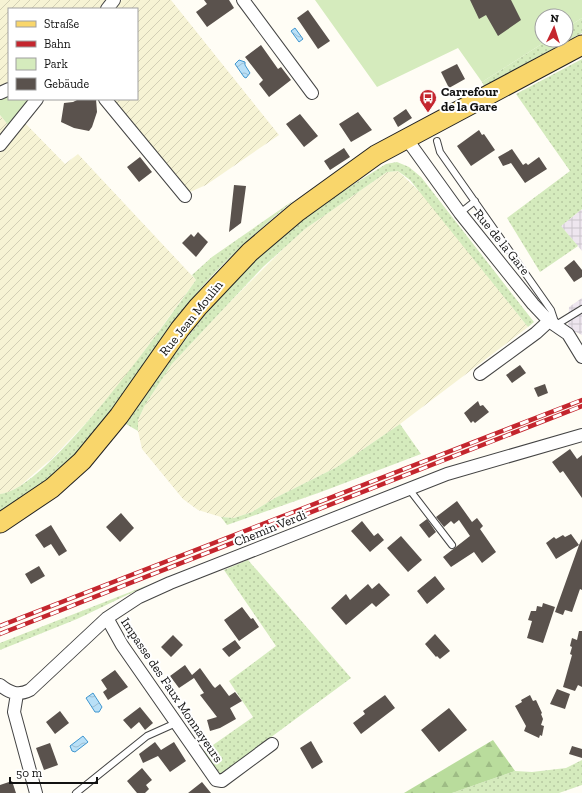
<svg xmlns="http://www.w3.org/2000/svg" width="582" height="793" font-family="'Zilla Slab',serif">
<style>
.industrial{fill:url(#industrial-grid)}
.farmland{fill:url(#farmland-furrows)}
.grass{fill:url(#grass-dots)}
.forest{fill:url(#forest-firs)}
.park{fill:#d5ebbd}
.water{fill:url(#water-waves);stroke:#3f96cf}
.building{fill:#5a524d}
.lines{fill:none;stroke-linecap:round;stroke-linejoin:round}
.lane-casing{stroke:#444;stroke-width:8}
.street-casing{stroke:#444;stroke-width:14}
.primary-casing{stroke:#222;stroke-width:21}
.lane{stroke:#fff;stroke-width:6}
.street{stroke:#fff;stroke-width:12}
.primary{stroke:#f9d66b;stroke-width:19}
.rail-casing{stroke:#c4262e;stroke-width:4.5}
.rail{stroke:#fff;stroke-width:3;stroke-dasharray:9;stroke-linecap:butt}
.labels{text-anchor:middle;dominant-baseline:central;stroke-width:4;stroke-linejoin:round;paint-order:stroke}
.poi-label{font-size:13px;font-weight:bold;fill:#111;stroke:#fff;text-anchor:start}
.street-label{font-size:13px;fill:#111;stroke:#fff}
</style>
<defs>
<pattern id="industrial-grid" width="8" height="8" patternUnits="userSpaceOnUse"><rect width="8" height="8" fill="#eee6ef"/><path d="M0 4h8M4 0v8" fill="none" stroke="#cbc4cc"/></pattern>
<pattern id="farmland-furrows" width="10" height="10" patternUnits="userSpaceOnUse"><rect width="10" height="10" fill="#f6f3d4"/><path d="M-1 1l2-2M0 10L10 0M9 11l2-2" fill="none" stroke="#d2cfb5"/></pattern>
<pattern id="grass-dots" width="8" height="8" patternUnits="userSpaceOnUse"><rect width="8" height="8" fill="#d5ebbd"/><path d="M2 2h.1M6 6h.1" fill="none" stroke="#b6c8a1" stroke-width="1.8" stroke-linecap="round"/></pattern>
<pattern id="forest-firs" width="22" height="20" patternUnits="userSpaceOnUse"><rect width="22" height="20" fill="#b9dc9c"/><path d="M5 1l3.5 6h-7zM16 11l3.5 6h-7z" fill="#9ebc85"/></pattern>
<pattern id="water-waves" width="16" height="10" patternUnits="userSpaceOnUse"><rect width="16" height="10" fill="#b9e0f7"/><path d="M0 5q4-4 8 0t8 0" fill="none" stroke="#9ebfd3"/></pattern>
</defs>
<rect width="100%" height="100%" fill="#fffdf5"/>
<path class="industrial" d="M582,209V251L561,226Z
M582,298V335L576,332L568,334L569,307Z"/>
<path class="farmland" d="M0,0H106L99,9H9V82L0,86Z
M122,0H171L279,135L206,185L190,192L186,191L113,99H137V9H114Z
M0,115L9,126L0,138Z
M24,122L65,164L78,154L196,280L123,380L86,423L51,459L20,486L7,493L0,494V151Z
M398,171L423,195L528,327L400,424L337,467L275,498L252,512L234,518L221,517L198,510L183,499L142,449L138,431V420L145,405L172,364L229,303L285,247L305,229L387,172Z"/>
<path class="grass" d="M582,18V33L484,86L482,82L548,40H566V28Z
M582,59V209L561,226L578,246L540,272L507,218L570,171L516,94Z
M397,162L409,167L421,177L534,322L528,327L410,180L398,171L387,172L305,229L263,267L229,303L172,364L145,405L138,420V431L126,424C175,352 224,282 293,227C322,203 354,184 386,164Z
M294,200C257,231 221,263 190,301C151,349 121,405 78,451C56,476 28,495 0,513V494C47,491 166,322 196,280L192,275L212,257Z
M400,424L421,454L321,492L227,525L221,517L234,518L252,512L275,498L337,467Z
M248,560L351,678L220,775L203,752L253,717L229,681L276,646L224,570Z
M148,585L77,619L0,650V643Z
M582,760V785L559,793H452L515,771L532,772L566,768Z"/>
<path class="forest" d="M493,740L515,771L452,793H404Z"/>
<path class="park" d="M315,0H582V18L566,28V16H542V40H548L482,82L458,48L377,87Z
M9,94V99H32L9,126L0,115V98Z"/>
<path class="water" d="M295,28L303,39L299,42L291,31Z
M239,60L245,62V65L250,73L246,78L244,77L235,64Z
M93,693L102,707L99,712H95L86,698Z
M83,736L88,742L75,752L72,751L70,746Z"/>
<path class="building" d="M204,0H229L234,8L207,27L196,12L207,4Z
M470,0H511L521,20L498,36L486,15L479,19Z
M308,10L330,41L318,49L297,18Z
M261,45L278,69L281,67L291,80L269,97L259,84L263,80L245,57Z
M457,64L465,79L449,88L441,72Z
M79,99H96L97,112L92,127L89,131L74,128L61,122L64,103L73,102Z
M406,109L412,118L398,127L393,118Z
M358,112L372,130L351,142L339,124Z
M300,114L318,136L304,147L286,124Z
M479,130L482,135L484,134L495,150L471,166L457,146Z
M344,148L350,157L330,170L324,161Z
M512,149L523,165L526,163L528,165L539,157L547,169L525,183L511,163L503,166L498,157Z
M140,157L152,172L139,182L127,167Z
M234,185L246,186L241,223L229,232Z
M198,232L208,242L196,257L182,243L191,234L194,237Z
M574,260L582,270V277L574,282L564,268Z
M520,365L526,373L512,383L506,375Z
M545,384L548,393L538,397L534,388Z
M478,401L480,406L483,405L489,412L475,423L473,421L471,423L464,413Z
M570,449L577,459L582,455V498L563,471L560,473L552,462Z
M457,501L472,522L477,518L483,526L480,529L496,552L482,563L474,552L451,567L443,557L470,536L459,520L454,524L451,521L444,527L436,517Z
M121,513L134,528L120,542L106,527Z
M427,519L436,532L429,538L419,525Z
M362,521L374,536L378,533L384,540L370,552L351,531Z
M51,525L67,551L59,556L51,544L44,548L35,535Z
M571,534L579,545L582,539V590L580,589L572,612L565,610L563,615L555,612L579,545L556,559L546,543L554,537L556,539L563,535L565,537Z
M401,536L422,560L408,572L387,548Z
M39,566L45,576L31,584L25,574Z
M435,576L445,589L427,604L417,591Z
M379,583L390,595L376,607L372,603L346,625L331,608L346,594L350,600L368,584L372,589Z
M543,603L555,607L543,643L527,638L532,621L528,620L531,611H536L537,606L542,607Z
M242,607L251,619L253,618L259,627L239,641L224,620Z
M579,631H582V687L578,685L575,691L563,687L572,655L570,654L572,647L570,646L572,638L577,640Z
M435,634L450,651L440,659L437,656L436,657L425,644Z
M173,635L183,645L171,657L161,647Z
M235,640L241,648L229,657L222,649Z
M185,665L192,675L200,668L213,686L215,688L220,684L229,696L235,692L242,701L230,708L236,719L220,728L210,731L207,720L217,717L200,695L204,693L194,678L179,688L170,676Z
M115,670L128,687L108,700L103,692L107,689L101,680Z
M557,689L570,694L565,709L550,704Z
M385,695L395,708L361,734L353,723L365,714L363,711Z
M530,695L533,701L536,700L542,713L541,714L543,719L541,725L544,726L542,736L540,735L539,738L524,731L526,726L515,706L522,702L521,700Z
M140,707L153,723L145,730L139,722L131,729L123,720Z
M449,708L467,730L439,752L421,730Z
M60,711L69,723L55,734L46,722Z
M311,741L323,762L312,769L300,748Z
M155,742L161,750L174,742L186,761L170,772L158,756L143,763L139,754Z
M50,743L58,765L44,770L36,748Z
M572,746L582,749V758L569,754Z
M142,768L152,780L146,785L149,789L145,793H137L127,781Z
M12,781L16,793H0V785Z
M202,782L211,793H188Z"/>
<g class="lines">
<defs>
<path id="lane" d="M437,141L440,152L551,310L556,325L582,309
M460,213L475,201
M409,489L452,545
M76,793L147,736L176,723"/>
<path id="street" d="M243,0L312,93
M107,9L114,0
M0,93L9,89
M105,99L185,196
M406,138L460,213L533,304L549,321L568,334L582,357
M0,145L37,99
M480,374L536,333L549,321
M107,618L122,645L216,780L222,781L272,744
M0,685C10,693 18,696 30,690L107,618L139,597L170,583L447,474L582,435
M17,694L14,712L36,793"/>
<path id="primary" d="M0,523L52,488L82,461L119,416L180,329L198,307L250,252L297,212L376,155L582,45"/>
</defs>
<use href="#lane" class="lane-casing"/>
<use href="#street" class="street-casing"/>
<use href="#primary" class="primary-casing"/>
<use href="#lane" class="lane"/>
<use href="#street" class="street"/>
<use href="#primary" class="primary"/>
<defs>
<path id="rail" d="M0,626L582,400
M0,634L582,406"/>
</defs>
<use href="#rail" class="rail-casing"/>
<use href="#rail" class="rail"/>
</g>
<defs>
<symbol id="bus-pin" viewBox="-11 -11 22 30"><path d="M0 17L-7.5 6A9.5 9.5 0 1 1 7.5 6Z" fill="#c4262e" stroke="#fff"/><path d="M-5-6H5V4H4V6H2V4H-2V6H-4V4H-5ZM-3.5-4V0h7V-4ZM-3.5 1.2v1.5H-2V1.2ZM2 1.2v1.5H3.5V1.2Z" fill="#fff"/></symbol>
</defs>
<g fill-rule="evenodd">
<use href="#bus-pin" x="418" y="88" width="20" height="27"/>
</g>
<g class="labels">
<g class="poi-label">
<text x="441" y="91">Carrefour<tspan x="441" dy="15">de la Gare</tspan></text>
</g>
<g class="street-label">
<text transform="translate(502 242) rotate(51)">Rue de la Gare</text>
<text transform="translate(191 318) rotate(-51)">Rue Jean Moulin</text>
<text transform="translate(270 528) rotate(-22)">Chemin Verdi</text>
<text transform="translate(172 690) rotate(56)">Impasse des Faux Monnayeurs</text>
</g>
</g>
<rect x="8" y="8" width="130" height="92" fill="#ffffff" stroke="#a0a0a0"/>
<rect x="16" y="21" width="20" height="6" fill="#f9d66b" stroke="#a0a0a0"/>
<text x="44" y="28" font-size="12" fill="#111111">Straße</text>
<rect x="16" y="41" width="20" height="6" fill="#c4262e" stroke="#a0a0a0"/>
<text x="44" y="48" font-size="12" fill="#111111">Bahn</text>
<rect x="16" y="58" width="20" height="12" fill="#d5ebbd" stroke="#a0a0a0"/>
<text x="44" y="68" font-size="12" fill="#111111">Park</text>
<rect x="16" y="78" width="20" height="12" fill="#5a524d" stroke="#a0a0a0"/>
<text x="44" y="88" font-size="12" fill="#111111">Gebäude</text>
<g transform="translate(554 28) rotate(4)"><circle r="19" fill="#ffffff" stroke="#a0a0a0"/>
<path d="M0-3L7 15L0 10L-7 15Z" fill="#c4262e"/>
<text y="-6" font-size="11" font-weight="bold" text-anchor="middle" fill="#111111">N</text>
</g>
<path d="M10 777v6h87v-6" fill="none" stroke="#111111" stroke-width="2"/>
<text x="16" y="777" font-size="12" fill="#111111" stroke="#ffffff" stroke-width="3" paint-order="stroke">50 m</text>
</svg>
